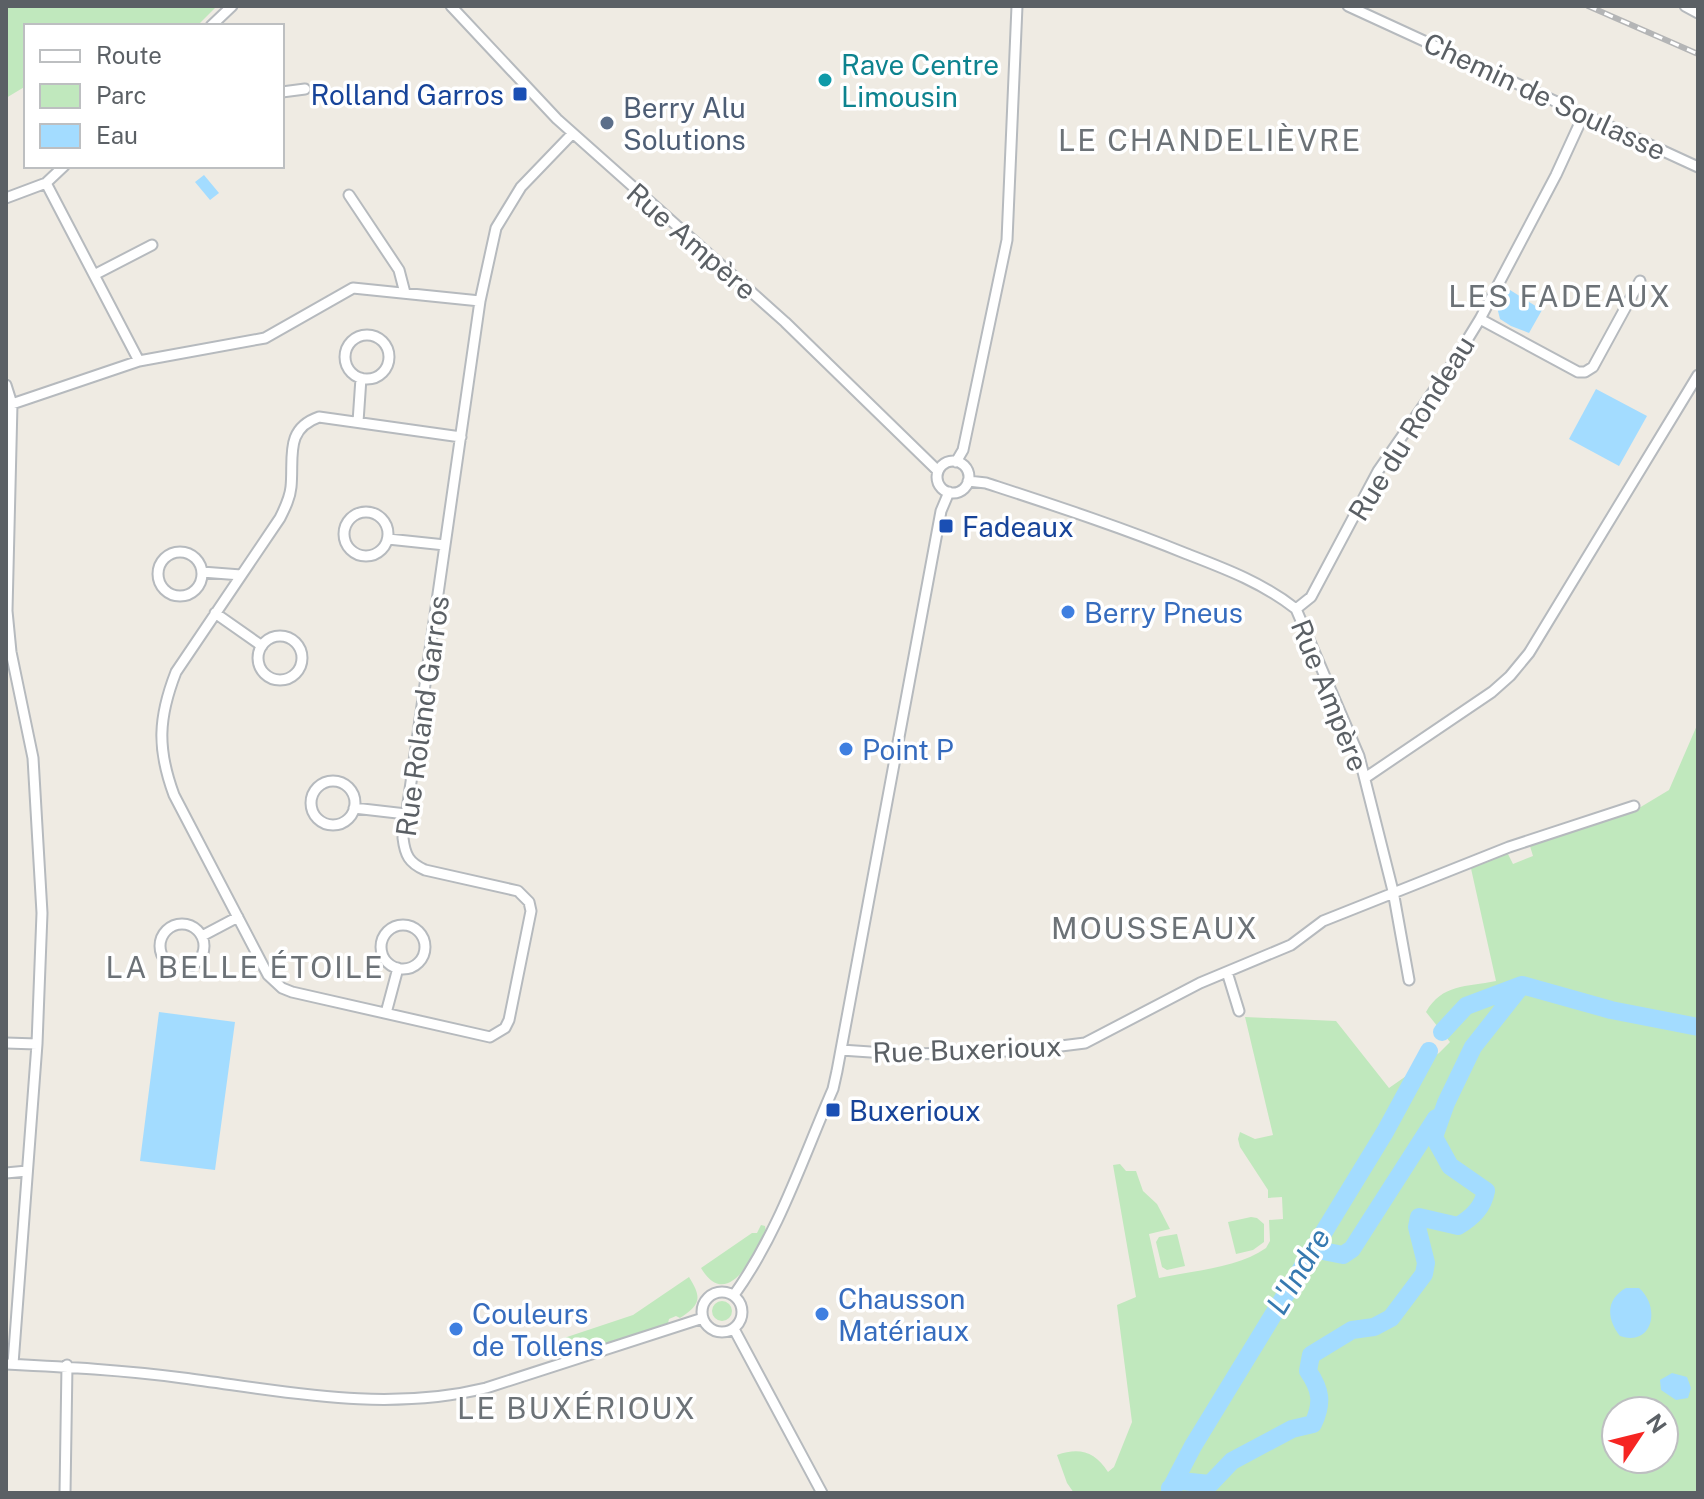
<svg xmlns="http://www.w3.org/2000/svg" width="1704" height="1499" font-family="'Public Sans',sans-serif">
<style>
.green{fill:#c0e8bd;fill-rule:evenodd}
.water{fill:#a3dcff}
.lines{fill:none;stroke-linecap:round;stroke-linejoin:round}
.river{stroke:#a3dcff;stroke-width:18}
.minor-casing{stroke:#b6babe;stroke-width:13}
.minor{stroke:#fff;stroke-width:9}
.rail-casing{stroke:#b4b5b6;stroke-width:6}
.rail{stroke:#fff;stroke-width:3;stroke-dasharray:9;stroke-linecap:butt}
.culture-dot{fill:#0f9aa8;stroke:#fff;stroke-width:3}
.transit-dot{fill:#1a4fb4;stroke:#fff;stroke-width:3}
.service-dot{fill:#5c6f8a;stroke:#fff;stroke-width:3}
.shop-dot{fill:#3f7fe0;stroke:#fff;stroke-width:3}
.labels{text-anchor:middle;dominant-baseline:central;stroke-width:7;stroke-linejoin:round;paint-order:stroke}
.culture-label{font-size:28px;fill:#0d838f;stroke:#fff;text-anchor:start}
.transit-label{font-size:28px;fill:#164399;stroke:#fff;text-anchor:start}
.street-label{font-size:28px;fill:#5b6065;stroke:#fff}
.service-label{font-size:28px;fill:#4e5e75;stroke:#fff;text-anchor:start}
.shop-label{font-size:28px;fill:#366cbe;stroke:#fff;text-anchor:start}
.neighbourhood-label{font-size:30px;letter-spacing:2px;fill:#6c7277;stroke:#fff}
.water-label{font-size:30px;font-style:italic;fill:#3679b0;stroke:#fff}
</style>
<rect width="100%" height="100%" fill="#efebe3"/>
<path class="green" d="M6,6H217L197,26H26V86L6,98Z
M1698,723V1493H1074L1067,1483L1057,1455C1080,1447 1095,1452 1108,1472L1114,1467L1132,1422L1117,1305L1136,1297L1113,1165L1120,1164L1126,1171H1136L1143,1191L1157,1204L1170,1229L1149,1234L1159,1278C1191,1271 1238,1268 1266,1248L1270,1241L1269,1220L1283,1219L1282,1197L1268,1198V1190L1240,1147L1238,1139L1240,1132L1255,1139L1273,1135L1245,1017L1336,1021L1389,1088L1439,1053L1450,1042L1426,1012C1442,984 1466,987 1496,981L1470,864L1507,852L1513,864L1533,856L1529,843L1634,811L1669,790ZM1616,1411H1664V1459H1616Z
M1251,1217L1257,1218L1264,1224V1242L1253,1250L1236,1254L1228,1222Z
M761,1225L765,1226L766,1232C754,1256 727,1312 701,1268L752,1233H757Z
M1177,1234L1185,1266L1167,1270L1162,1267L1156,1242L1159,1237Z
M689,1277C702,1298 701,1304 680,1318L676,1316L669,1319L668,1323L561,1359L554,1353L555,1341L633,1315Z
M712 1311a10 10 0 1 1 20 0a10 10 0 1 1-20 0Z"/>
<path class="water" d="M204,175L219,193L210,200L195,182Z
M1510,290L1542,310L1529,333L1511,326L1500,319L1497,307Z
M1596,389L1647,416L1619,466L1569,439Z
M159,1012L235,1022L215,1170L140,1161Z
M1626,1288H1639C1661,1307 1653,1347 1620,1336C1606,1318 1606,1299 1626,1288Z
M1672,1373L1687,1377L1691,1388L1688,1398L1676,1400L1661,1390L1660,1380Z"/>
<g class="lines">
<path class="river" d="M1442,1032L1466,1006L1522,985L1611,1010L1698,1027
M1313,1249L1343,1255L1352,1249L1436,1118
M1170,1488L1181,1481L1210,1484L1232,1461L1292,1429L1313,1424C1323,1403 1321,1390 1308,1371L1311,1355L1352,1330L1374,1327L1391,1318L1424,1274L1426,1263L1417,1227L1419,1217L1458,1226C1473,1217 1483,1207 1486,1191L1450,1166L1434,1137L1446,1103L1473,1047L1522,985
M1170,1490L1193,1446L1385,1132L1429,1051"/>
<defs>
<path id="minor" d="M451,6L557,119L785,322L938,471
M1348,6L1698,167
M1685,6L1698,13
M211,26L232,6
M282,92L305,89
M46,183L139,361
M349,195L399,270L405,293
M6,198L46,183L64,166
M94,275L152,245
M1480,319L1578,372H1585L1593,367L1640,281
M345 357a22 22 0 1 1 44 0a22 22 0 1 1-44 0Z
M6,385L12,404L7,611L11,652L33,758L42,913L37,1044L13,1364
M9,405L139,361L265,338L353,288L480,301
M358,422L361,378
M461,437L319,417C284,429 294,458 291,487C290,498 285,508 280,518L176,672C158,718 157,749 174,795L268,975L282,988L292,992L490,1037L505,1028L509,1020L531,911L529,902L518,891L425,870C409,863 405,855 403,838L480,301L496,228L521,187L572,134
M937 477a16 16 0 1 1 32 0a16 16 0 1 1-32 0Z
M956,462L963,450L1007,240L1017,6
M968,481L986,483C1053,505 1121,527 1187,554C1226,569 1263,583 1296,609L1359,756L1393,891L1409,980
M344 534a22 22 0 1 1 44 0a22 22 0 1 1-44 0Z
M388,539L445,545
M158 574a22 22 0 1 1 44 0a22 22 0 1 1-44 0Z
M202,572L241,575
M1296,609L1311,597L1378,471L1453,363L1480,319L1556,175L1584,114
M215,613L262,646
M258 658a22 22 0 1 1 44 0a22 22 0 1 1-44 0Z
M1365,778L1492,692L1510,676L1529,653L1698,375
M311 803a22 22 0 1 1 44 0a22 22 0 1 1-44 0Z
M354,808L406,814
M160 946a22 22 0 1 1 44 0a22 22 0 1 1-44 0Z
M381 947a22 22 0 1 1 44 0a22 22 0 1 1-44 0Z
M202,936L238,917
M1227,972L1239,1011
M386,1013L398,968
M6,1043L37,1044
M841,1050L900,1054L967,1053L1029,1050L1085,1043L1200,983L1291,945L1323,921L1509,847L1634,806
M6,1173L27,1171
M702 1312a20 20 0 1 1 40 0a20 20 0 1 1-40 0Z
M734,1295C779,1232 802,1160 833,1089L837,1071L941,511L949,492
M734,1329L822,1493
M6,1364C65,1367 124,1370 183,1378C284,1391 384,1413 486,1388L703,1318
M65,1493L67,1365"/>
</defs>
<use href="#minor" class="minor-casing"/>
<use href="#minor" class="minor"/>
<defs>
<path id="rail" d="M1588,6L1698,54"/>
</defs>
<use href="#rail" class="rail-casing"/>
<use href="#rail" class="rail"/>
</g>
<circle class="culture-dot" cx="825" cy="80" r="8"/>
<g class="transit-dot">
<rect x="512" y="86" width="16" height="16" rx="4"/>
<rect x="938" y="518" width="16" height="16" rx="4"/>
<rect x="825" y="1102" width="16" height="16" rx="4"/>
</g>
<circle class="service-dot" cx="607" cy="123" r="8"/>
<g class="shop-dot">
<circle cx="1068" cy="612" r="8"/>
<circle cx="846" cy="749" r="8"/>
<circle cx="822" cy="1314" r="8"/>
<circle cx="456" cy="1329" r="8"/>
</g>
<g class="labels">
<g class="culture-label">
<text x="841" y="64">Rave Centre<tspan x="841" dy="32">Limousin</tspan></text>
</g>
<g class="transit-label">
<text x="504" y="94" text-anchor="end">Rolland Garros</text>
<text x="962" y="526">Fadeaux</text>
<text x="849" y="1110">Buxerioux</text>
</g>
<g class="street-label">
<text transform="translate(1545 96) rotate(25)">Chemin de Soulasse</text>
<text transform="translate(692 241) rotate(41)">Rue Ampère</text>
<text transform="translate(1411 428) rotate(-58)">Rue du Rondeau</text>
<text transform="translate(1330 695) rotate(68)">Rue Ampère</text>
<text transform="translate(422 716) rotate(-82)">Rue Roland Garros</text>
<text transform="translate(967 1049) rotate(-2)">Rue Buxerioux</text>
</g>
<g class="service-label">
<text x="623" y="107">Berry Alu<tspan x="623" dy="32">Solutions</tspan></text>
</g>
<g class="shop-label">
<text x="1084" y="612">Berry Pneus</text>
<text x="862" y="749">Point P</text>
<text x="838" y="1298">Chausson<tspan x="838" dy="32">Matériaux</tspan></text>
<text x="472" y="1313">Couleurs<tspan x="472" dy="32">de Tollens</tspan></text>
</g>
<g class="neighbourhood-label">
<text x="1210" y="140">LE CHANDELIÈVRE</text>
<text x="1560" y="296">LES FADEAUX</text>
<text x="1155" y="928">MOUSSEAUX</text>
<text x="245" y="967">LA BELLE ÉTOILE</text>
<text x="577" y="1408">LE BUXÉRIOUX</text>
</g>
<g class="water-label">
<text transform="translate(1298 1271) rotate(-59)">L'Indre</text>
</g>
</g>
<rect width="1704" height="1499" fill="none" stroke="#5b6065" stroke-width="16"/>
<rect x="24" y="24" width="260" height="144" fill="#ffffff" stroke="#bdbfc1" stroke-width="2"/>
<rect x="40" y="50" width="40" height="12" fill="#ffffff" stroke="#bdbfc1" stroke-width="2"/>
<text x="96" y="64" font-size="24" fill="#5b6065">Route</text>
<rect x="40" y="84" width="40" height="24" fill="#c0e8bd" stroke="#bdbfc1" stroke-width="2"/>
<text x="96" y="104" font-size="24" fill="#5b6065">Parc</text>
<rect x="40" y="124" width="40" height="24" fill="#a3dcff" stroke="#bdbfc1" stroke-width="2"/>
<text x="96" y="144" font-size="24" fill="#5b6065">Eau</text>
<g transform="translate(1640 1435) rotate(55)"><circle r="38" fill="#ffffff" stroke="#bdbfc1" stroke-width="2"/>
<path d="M0-6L14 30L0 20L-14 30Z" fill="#f62522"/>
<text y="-12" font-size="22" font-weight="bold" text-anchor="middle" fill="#5b6065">N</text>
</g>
</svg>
